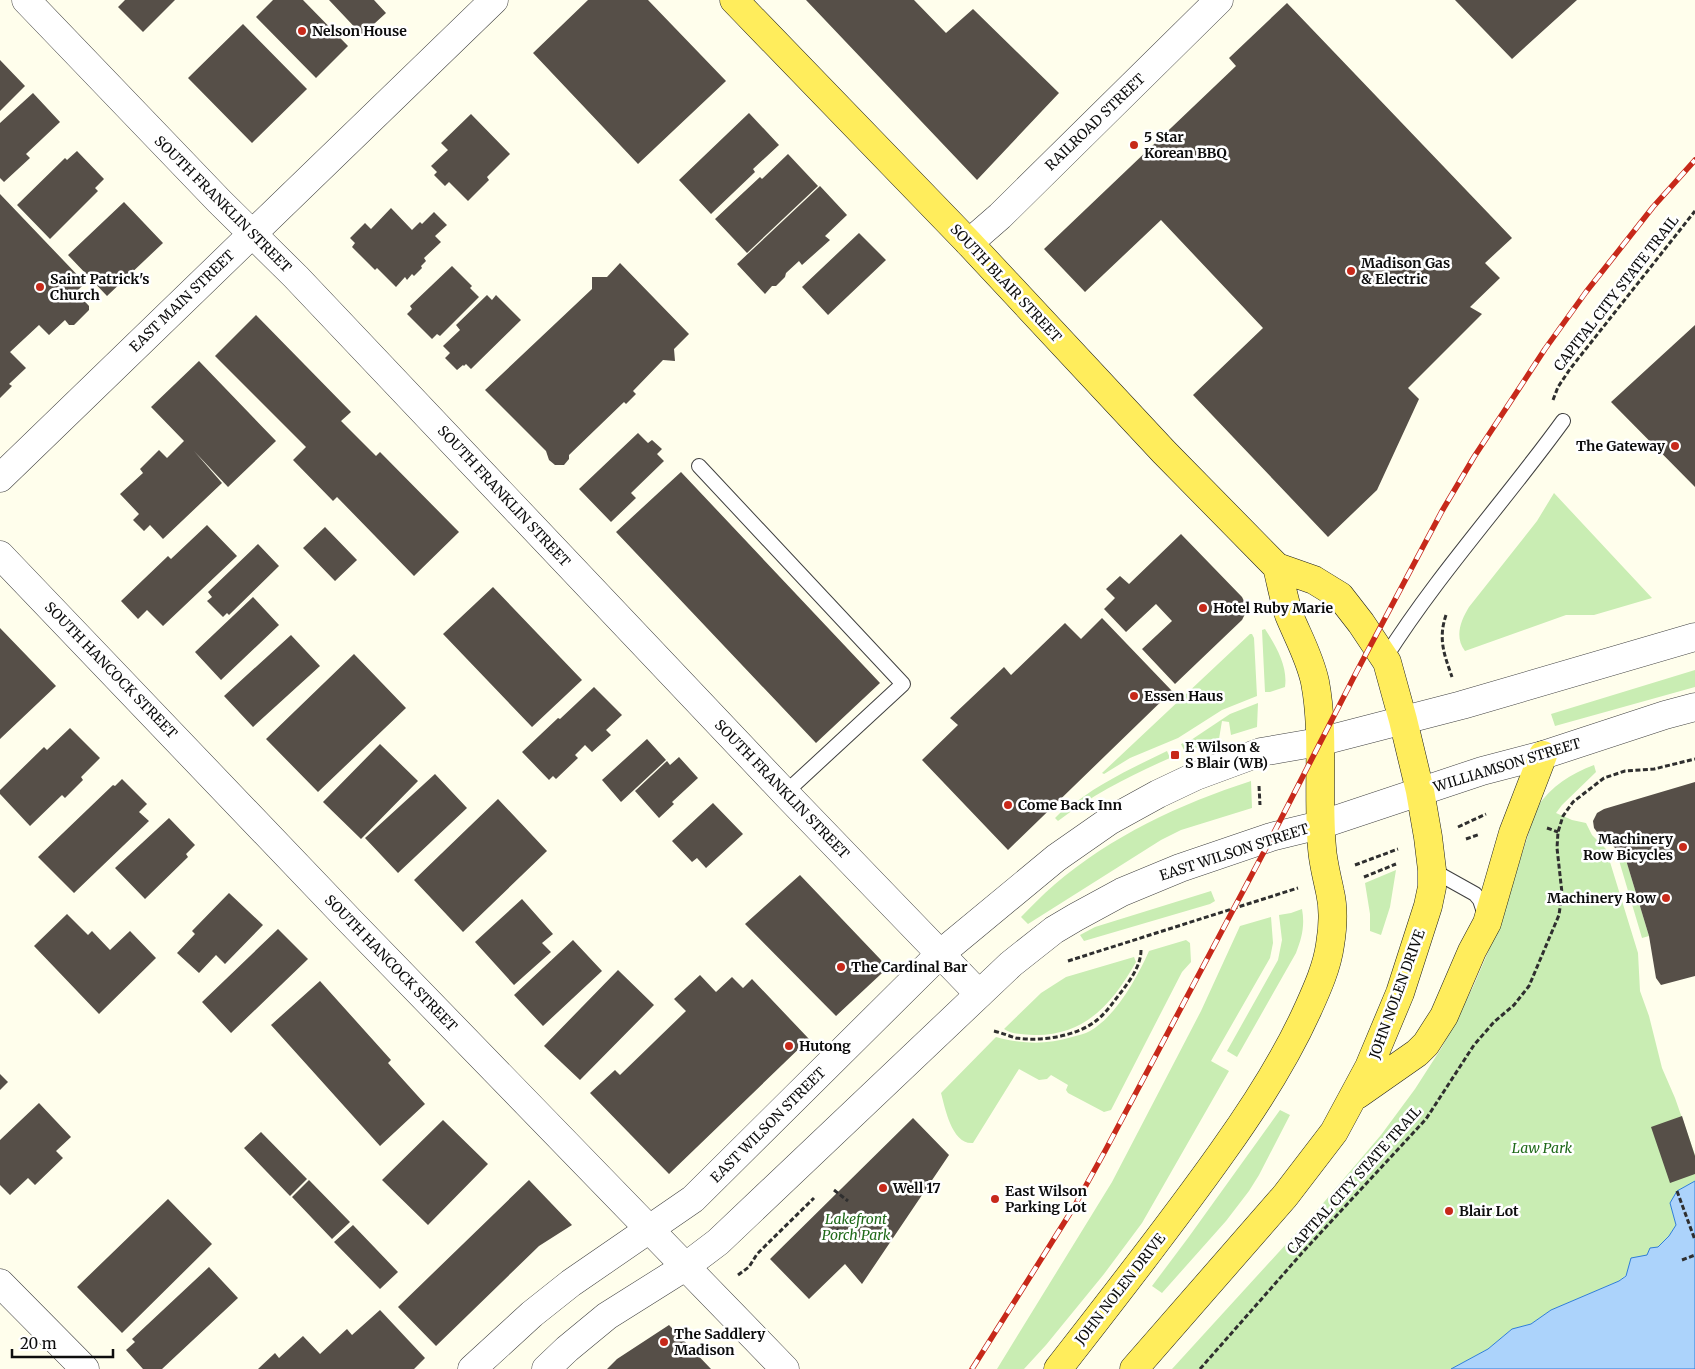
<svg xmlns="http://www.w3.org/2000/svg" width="1695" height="1369" font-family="Merriweather,serif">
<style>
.green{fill:#c9edb3}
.water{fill:#acd3fb;stroke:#2e7dd8}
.building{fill:#564f48}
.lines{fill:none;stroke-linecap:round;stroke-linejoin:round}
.service-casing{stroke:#404040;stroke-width:16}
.minor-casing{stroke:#404040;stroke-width:29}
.tertiary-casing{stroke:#404040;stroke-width:29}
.primary-casing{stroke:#1e1e1e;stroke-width:29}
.path{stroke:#2f2f2f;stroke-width:3;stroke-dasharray:5 2.5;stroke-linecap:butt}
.service{stroke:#fff;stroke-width:14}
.minor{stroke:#fff;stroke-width:28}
.tertiary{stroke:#fff;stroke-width:28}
.primary{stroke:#ffed5c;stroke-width:28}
.rail-casing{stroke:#c7291a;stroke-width:5.5}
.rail{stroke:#fff;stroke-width:4;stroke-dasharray:11;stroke-linecap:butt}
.poi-dot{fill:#c7291a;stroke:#fff;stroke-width:2}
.labels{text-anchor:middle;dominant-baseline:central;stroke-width:5;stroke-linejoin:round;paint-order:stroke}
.poi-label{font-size:14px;font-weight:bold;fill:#0d0d0d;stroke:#fff;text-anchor:start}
.street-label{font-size:14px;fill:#0d0d0d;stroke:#fff}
.park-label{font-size:14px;font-style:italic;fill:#1e6918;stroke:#fff}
</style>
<rect width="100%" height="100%" fill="#fffeec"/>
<path class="green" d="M1554,493L1652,598L1594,615H1566L1465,651C1454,637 1461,620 1469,607L1537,521Z
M1265,629C1276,646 1288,666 1285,687L1270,692H1265L1262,630Z
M1250,634H1252L1254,638L1257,696L1222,710L1178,738L1130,758L1104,774L1102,773Z
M1695,670V687L1555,726L1551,714Z
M1258,703L1257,727L1231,735L1229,722L1222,721L1219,739L1185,752L1181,744L1191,740L1230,714Z
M1167,751L1170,758C1131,775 1092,795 1058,821L1055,818L1062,811H1065C1095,785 1132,768 1167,751Z
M1594,765L1596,772L1562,805L1556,813L1572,820L1586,823L1592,835L1606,849L1638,953L1640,991L1649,1016L1662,1068L1675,1098L1695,1155V1181L1677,1191L1670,1203L1676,1225L1669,1236L1658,1247L1619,1281L1551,1310L1531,1324L1512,1329L1488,1349L1451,1369H1172L1319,1208L1381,1135L1415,1089L1442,1047L1473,987L1498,929L1537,807C1552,786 1570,774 1594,765Z
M1251,781L1252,808L1181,830L1161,840L1028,924L1021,917C1032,906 1042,895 1054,885C1111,836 1180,804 1251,781Z
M1615,847L1626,860L1649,936L1642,938Z
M1396,870L1390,907L1381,935L1370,931V914L1365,883Z
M1211,891L1215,901L1210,904L1084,941L1080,935L1095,927Z
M1302,909C1305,925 1302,938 1296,953L1237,1057L1227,1051L1278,960L1282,940L1279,915L1291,913Z
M1271,917L1273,943L1270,958L1211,1061L1229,1071L1142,1223L1104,1274L1046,1345L1024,1369H997L1112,1182L1201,1011L1240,926Z
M1186,940L1190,943L1191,962L1182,972L1111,1110L1104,1112L1068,1093L1066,1090L1068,1085L1051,1075L1047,1079L1039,1080L1019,1069L973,1143C952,1145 945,1108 941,1093L996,1037C1022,1044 1046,1045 1072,1037C1078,1035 1085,1034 1090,1031C1116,1016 1137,978 1149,951Z
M1134,957L1136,962C1113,1003 1085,1036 1034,1035C1025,1034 1012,1035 1004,1029L1041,993L1066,977Z
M1280,1110L1290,1115L1259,1175L1249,1191L1226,1221L1162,1293L1152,1286L1188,1238Z"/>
<path class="water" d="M1695,1181V1369H1451L1488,1349L1512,1329L1531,1324L1551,1310L1619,1281L1626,1276L1631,1258L1647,1255L1650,1248L1658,1247L1669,1236L1676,1225L1670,1203L1677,1191Z"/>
<path class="building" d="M125,0H175L143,32L118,7Z
M273,0H303L348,46L316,78L256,17Z
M329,0H374L386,13L374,24L379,30L371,37L366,33L363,36Z
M588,0H648L726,81L638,164L533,53Z
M806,0H914L946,33L973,9L1059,93L977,180Z
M1455,0H1577L1512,59Z
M1287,3L1512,238L1485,263L1500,278L1470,307L1482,314L1408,388L1419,399L1377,490L1328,537L1193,395L1263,328L1161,220L1085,292L1044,249L1236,66L1229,58Z
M243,24L307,89L252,143L188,78Z
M0,60L25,86L0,111Z
M33,93L60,122L26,154L30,158L4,182L0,178V123Z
M749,113L779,145L753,169L755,172L711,214L679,180Z
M471,114L510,154L487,177L489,180L468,201L449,182L445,186L434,175L437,172L431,166L448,150L441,143Z
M77,151L104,179L95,188L98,191L50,239L17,205L65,158L67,160Z
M788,154L818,186L747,253L715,219L760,177L762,179Z
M820,186L847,215L825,236L830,240L802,265L799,261L786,273L785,277L776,286H772L765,294L737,264Z
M0,194L85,283L76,292L89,306V310L74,325H69L65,320L49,335L39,325L10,352L26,368L9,384L12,386L0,398Z
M124,202L163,243L107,296L68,255Z
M391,208L412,230L420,222L422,224L434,212L447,225L435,236L441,242L424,258L426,261L421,266L422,268L414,276L412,274L407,280L405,277L396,287L377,268L375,270L352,247L355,243L350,238L365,223L371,229Z
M859,233L886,260L828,315L802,287Z
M620,263L689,334L674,349L675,361L663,360L633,391L636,394L626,404L624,402L569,455V459L564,465H555L549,460L546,451L485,390L592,289V277H607Z
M452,266L472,286L470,288L479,297L440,336L437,334L432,339L407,314L412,309L410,306Z
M487,295L492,300L496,295L521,320L471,369L466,364L464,366L463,365L457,370L445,358L450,353L443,346L460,330L456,325Z
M256,315L351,412L341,421L376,456L380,452L459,532L414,576L337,497L333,501L293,460L306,447L215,356Z
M1695,325V487L1611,402Z
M199,361L276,441L228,487L194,451L222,483L163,539L150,525L144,531L133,520L139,514L120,494L143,473L140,469L159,450L167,458L184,441L151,407Z
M638,433L648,443L652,440L662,449L657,454L664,461L631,493L636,498L611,522L579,489Z
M681,472L880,683L816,743L616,532Z
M207,525L237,556L163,626L147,610L138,619L121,601L168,556L171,559Z
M325,527L357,560L335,581L303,548Z
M1181,534L1242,597L1245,603L1247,610L1242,620L1175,684L1142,649L1172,621L1156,604L1126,632L1104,609L1115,598L1106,589L1120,576L1129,584Z
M258,544L279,566L229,615L227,613L223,617L207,601L212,597L208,592Z
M493,587L582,680L532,727L443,634Z
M253,597L279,625L221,680L195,652Z
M1102,618L1172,691L1008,850L922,760L958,725L950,718L1004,667L1011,675L1065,623L1081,639Z
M0,628L56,686L0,739Z
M291,635L320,666L253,727L224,696Z
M354,654L406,708L318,792L266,739Z
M594,687L622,715L606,730L611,735L592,752L585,745L575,755L578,758L556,779L553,776L549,780L522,752L558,718L560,719Z
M70,728L100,758L81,777L83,780L65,798L62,795L30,826L0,794V790L44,747L47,750Z
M647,739L666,760L621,802L602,780Z
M380,744L418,781L361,839L323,802Z
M679,757L698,778L672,802L674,804L659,818L635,791L667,761L670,765Z
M435,774L467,808L398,873L365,838Z
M122,779L147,804L139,812L149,821L74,893L38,857L113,785L115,786Z
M1695,782V976L1661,985L1656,978L1649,936L1626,860L1604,836L1597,832L1594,828L1593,821L1597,813L1604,809Z
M498,799L547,851L463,932L414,880Z
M713,803L743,834L706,868L697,858L692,862L672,841Z
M169,818L195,845L186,854L188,857L145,899L115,868Z
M800,875L881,960L883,964L884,971L881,974L836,1016L745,924Z
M229,893L263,925L225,964L216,955L199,973L177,953L195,934L192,931Z
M522,899L553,934L542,943L551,952L514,985L475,942Z
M67,914L88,935L92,931L110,950L130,931L156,958L99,1014L34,946Z
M278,929L308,959L231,1033L202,1002Z
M573,940L602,971L543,1026L514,995Z
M618,970L654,1005L580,1080L544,1046Z
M700,975L716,992L732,977L743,988L752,979L809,1039L669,1174L590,1093L615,1070L620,1075L686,1011L674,999Z
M320,981L391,1060L388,1063L425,1104L380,1146L271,1025Z
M0,1074L8,1082L0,1090Z
M39,1103L71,1137L56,1151L63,1158L35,1185L28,1178L10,1195L0,1185V1140Z
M1682,1116L1695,1156V1174L1670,1183L1651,1127Z
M913,1118L949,1155L862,1284L845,1264L809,1299L770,1259Z
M443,1120L488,1164L428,1225L382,1180Z
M261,1132L307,1179L290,1196L244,1148Z
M309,1180L350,1222L332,1239L292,1197Z
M529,1180L572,1225L539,1246L436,1346L398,1307Z
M168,1199L212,1244L122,1333L77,1287Z
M353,1225L398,1272L380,1289L334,1242Z
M209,1267L238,1298L162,1369H143L126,1350L135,1342L132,1339Z
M380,1310L425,1358L414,1369H258L275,1353L279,1358L303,1336L320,1354L347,1329L352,1335Z
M669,1325L711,1369H607L617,1359Z"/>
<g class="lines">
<defs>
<path id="service" d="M699,466L903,684L785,793
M1385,658C1438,574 1505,501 1563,421
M1432,870L1475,894L1480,900L1485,915"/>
<path id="minor" d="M26,0L219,201L296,277L785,793L979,994
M969,243L1000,216L1219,0
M0,478L494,0
M0,555L351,922L785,1369
M0,1283L85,1369"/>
<path id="tertiary" d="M472,1369L532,1314L571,1283L693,1199L940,954L1056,858L1109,821L1158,794L1196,776L1261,752L1319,742L1462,705L1695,637
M546,1369L567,1349L607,1316L685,1267L718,1242L1011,964L1054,930L1076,917L1122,892L1180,868L1271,837L1320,825L1482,771L1543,755L1665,715L1695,707"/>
<path id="primary" d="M734,0L969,243L1164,452L1277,567L1314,580L1340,596L1361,623L1387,662L1403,720L1420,791L1428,837L1432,870V887L1428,906L1400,993L1369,1067L1334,1132L1285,1196L1134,1369
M1357,1095L1417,1053L1426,1044L1444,1016L1472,951L1487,923L1513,833L1543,755
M1058,1369C1114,1297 1170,1226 1223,1151C1256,1105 1285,1060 1308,1009C1317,989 1327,967 1330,945C1333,927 1334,909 1330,892C1327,877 1323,863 1322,848C1317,794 1325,734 1315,682C1310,658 1298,637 1289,615C1284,600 1281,583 1277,567"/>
</defs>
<use href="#service" class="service-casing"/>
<use href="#minor" class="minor-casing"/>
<use href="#tertiary" class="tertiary-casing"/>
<use href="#primary" class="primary-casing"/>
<path class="path" d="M1553,400L1558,387L1570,369L1695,211
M1446,615C1438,639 1444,654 1452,677
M1259,786L1260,805
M1458,827L1486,814
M1547,828L1558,832
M1466,839L1480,834
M1355,865L1398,849
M1364,877L1396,864
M1068,961L1298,888
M994,1031C1002,1033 1009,1036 1016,1038C1041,1042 1078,1036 1097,1020C1107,1012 1114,1001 1122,991C1131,979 1141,965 1141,950
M834,1190L848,1201
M1677,1191L1695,1240
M825,1242L839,1229
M1682,1260L1695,1255
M738,1275L749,1267L757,1254L814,1198
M1200,1369L1302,1253L1426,1119L1474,1045L1494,1022L1514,1005L1529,986L1559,915L1562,893L1557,848L1558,832L1563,816L1573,802L1604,778L1625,771L1654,769L1695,759"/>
<use href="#service" class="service"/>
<use href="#minor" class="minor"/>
<use href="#tertiary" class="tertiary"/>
<use href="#primary" class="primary"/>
<defs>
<path id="rail" d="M972,1369L1074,1207L1105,1151L1266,848L1357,671L1442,511L1474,457L1545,349L1586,292L1653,207L1695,160"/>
</defs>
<use href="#rail" class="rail-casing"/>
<use href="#rail" class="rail"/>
</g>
<g class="poi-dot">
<circle cx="302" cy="31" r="5"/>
<circle cx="1134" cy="145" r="5"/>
<circle cx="1351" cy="271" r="5"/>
<circle cx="40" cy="287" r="5"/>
<circle cx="1675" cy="446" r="5"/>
<circle cx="1203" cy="608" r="5"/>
<circle cx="1134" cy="696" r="5"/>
<rect x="1170" y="750" width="10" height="10" rx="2.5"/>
<circle cx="1008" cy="805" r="5"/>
<circle cx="1683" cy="847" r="5"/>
<circle cx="1666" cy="898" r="5"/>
<circle cx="841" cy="967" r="5"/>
<circle cx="789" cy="1046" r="5"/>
<circle cx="883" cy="1188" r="5"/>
<circle cx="995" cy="1199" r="5"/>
<circle cx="1449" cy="1211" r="5"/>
<circle cx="664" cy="1342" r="5"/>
</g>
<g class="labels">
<g class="poi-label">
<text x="312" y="31">Nelson House</text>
<text x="1144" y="137">5 Star<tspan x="1144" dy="16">Korean BBQ</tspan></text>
<text x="1361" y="263">Madison Gas<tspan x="1361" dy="16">&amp; Electric</tspan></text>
<text x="50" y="279">Saint Patrick's<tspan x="50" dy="16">Church</tspan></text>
<text x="1665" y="446" text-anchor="end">The Gateway</text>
<text x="1213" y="608">Hotel Ruby Marie</text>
<text x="1144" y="696">Essen Haus</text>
<text x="1185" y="747">E Wilson &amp;<tspan x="1185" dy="16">S Blair (WB)</tspan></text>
<text x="1018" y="805">Come Back Inn</text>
<text x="1673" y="839" text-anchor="end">Machinery<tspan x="1673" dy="16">Row Bicycles</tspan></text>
<text x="1656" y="898" text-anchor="end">Machinery Row</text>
<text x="851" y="967">The Cardinal Bar</text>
<text x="799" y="1046">Hutong</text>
<text x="893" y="1188">Well 17</text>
<text x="1005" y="1191">East Wilson<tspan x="1005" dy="16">Parking Lot</tspan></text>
<text x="1459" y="1211">Blair Lot</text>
<text x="674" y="1334">The Saddlery<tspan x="674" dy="16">Madison</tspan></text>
</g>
<g class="street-label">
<text transform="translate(1095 122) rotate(-44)">RAILROAD STREET</text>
<text transform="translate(223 204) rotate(45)">SOUTH FRANKLIN STREET</text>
<text transform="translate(1006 283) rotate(47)">SOUTH BLAIR STREET</text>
<text transform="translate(1616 293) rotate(-52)">CAPITAL CITY STATE TRAIL</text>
<text transform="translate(182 301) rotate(-44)">EAST MAIN STREET</text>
<text transform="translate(504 496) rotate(47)">SOUTH FRANKLIN STREET</text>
<text transform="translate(111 670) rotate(46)">SOUTH HANCOCK STREET</text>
<text transform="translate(1507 765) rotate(-17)">WILLIAMSON STREET</text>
<text transform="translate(782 789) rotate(46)">SOUTH FRANKLIN STREET</text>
<text transform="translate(1234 852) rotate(-18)">EAST WILSON STREET</text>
<text transform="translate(391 963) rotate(46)">SOUTH HANCOCK STREET</text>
<text transform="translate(1397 994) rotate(-70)">JOHN NOLEN DRIVE</text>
<text transform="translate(768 1125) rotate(-45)">EAST WILSON STREET</text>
<text transform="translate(1354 1180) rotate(-48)">CAPITAL CITY STATE TRAIL</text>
<text transform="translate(1120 1289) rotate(-52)">JOHN NOLEN DRIVE</text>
</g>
<g class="park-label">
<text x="1542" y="1148">Law Park</text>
<text x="856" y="1219">Lakefront<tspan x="856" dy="16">Porch Park</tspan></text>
</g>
</g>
<path d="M12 1349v8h101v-8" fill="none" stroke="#0d0d0d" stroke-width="2.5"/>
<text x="20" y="1349" font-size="15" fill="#0d0d0d" stroke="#ffffff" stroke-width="4" paint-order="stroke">20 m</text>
</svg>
